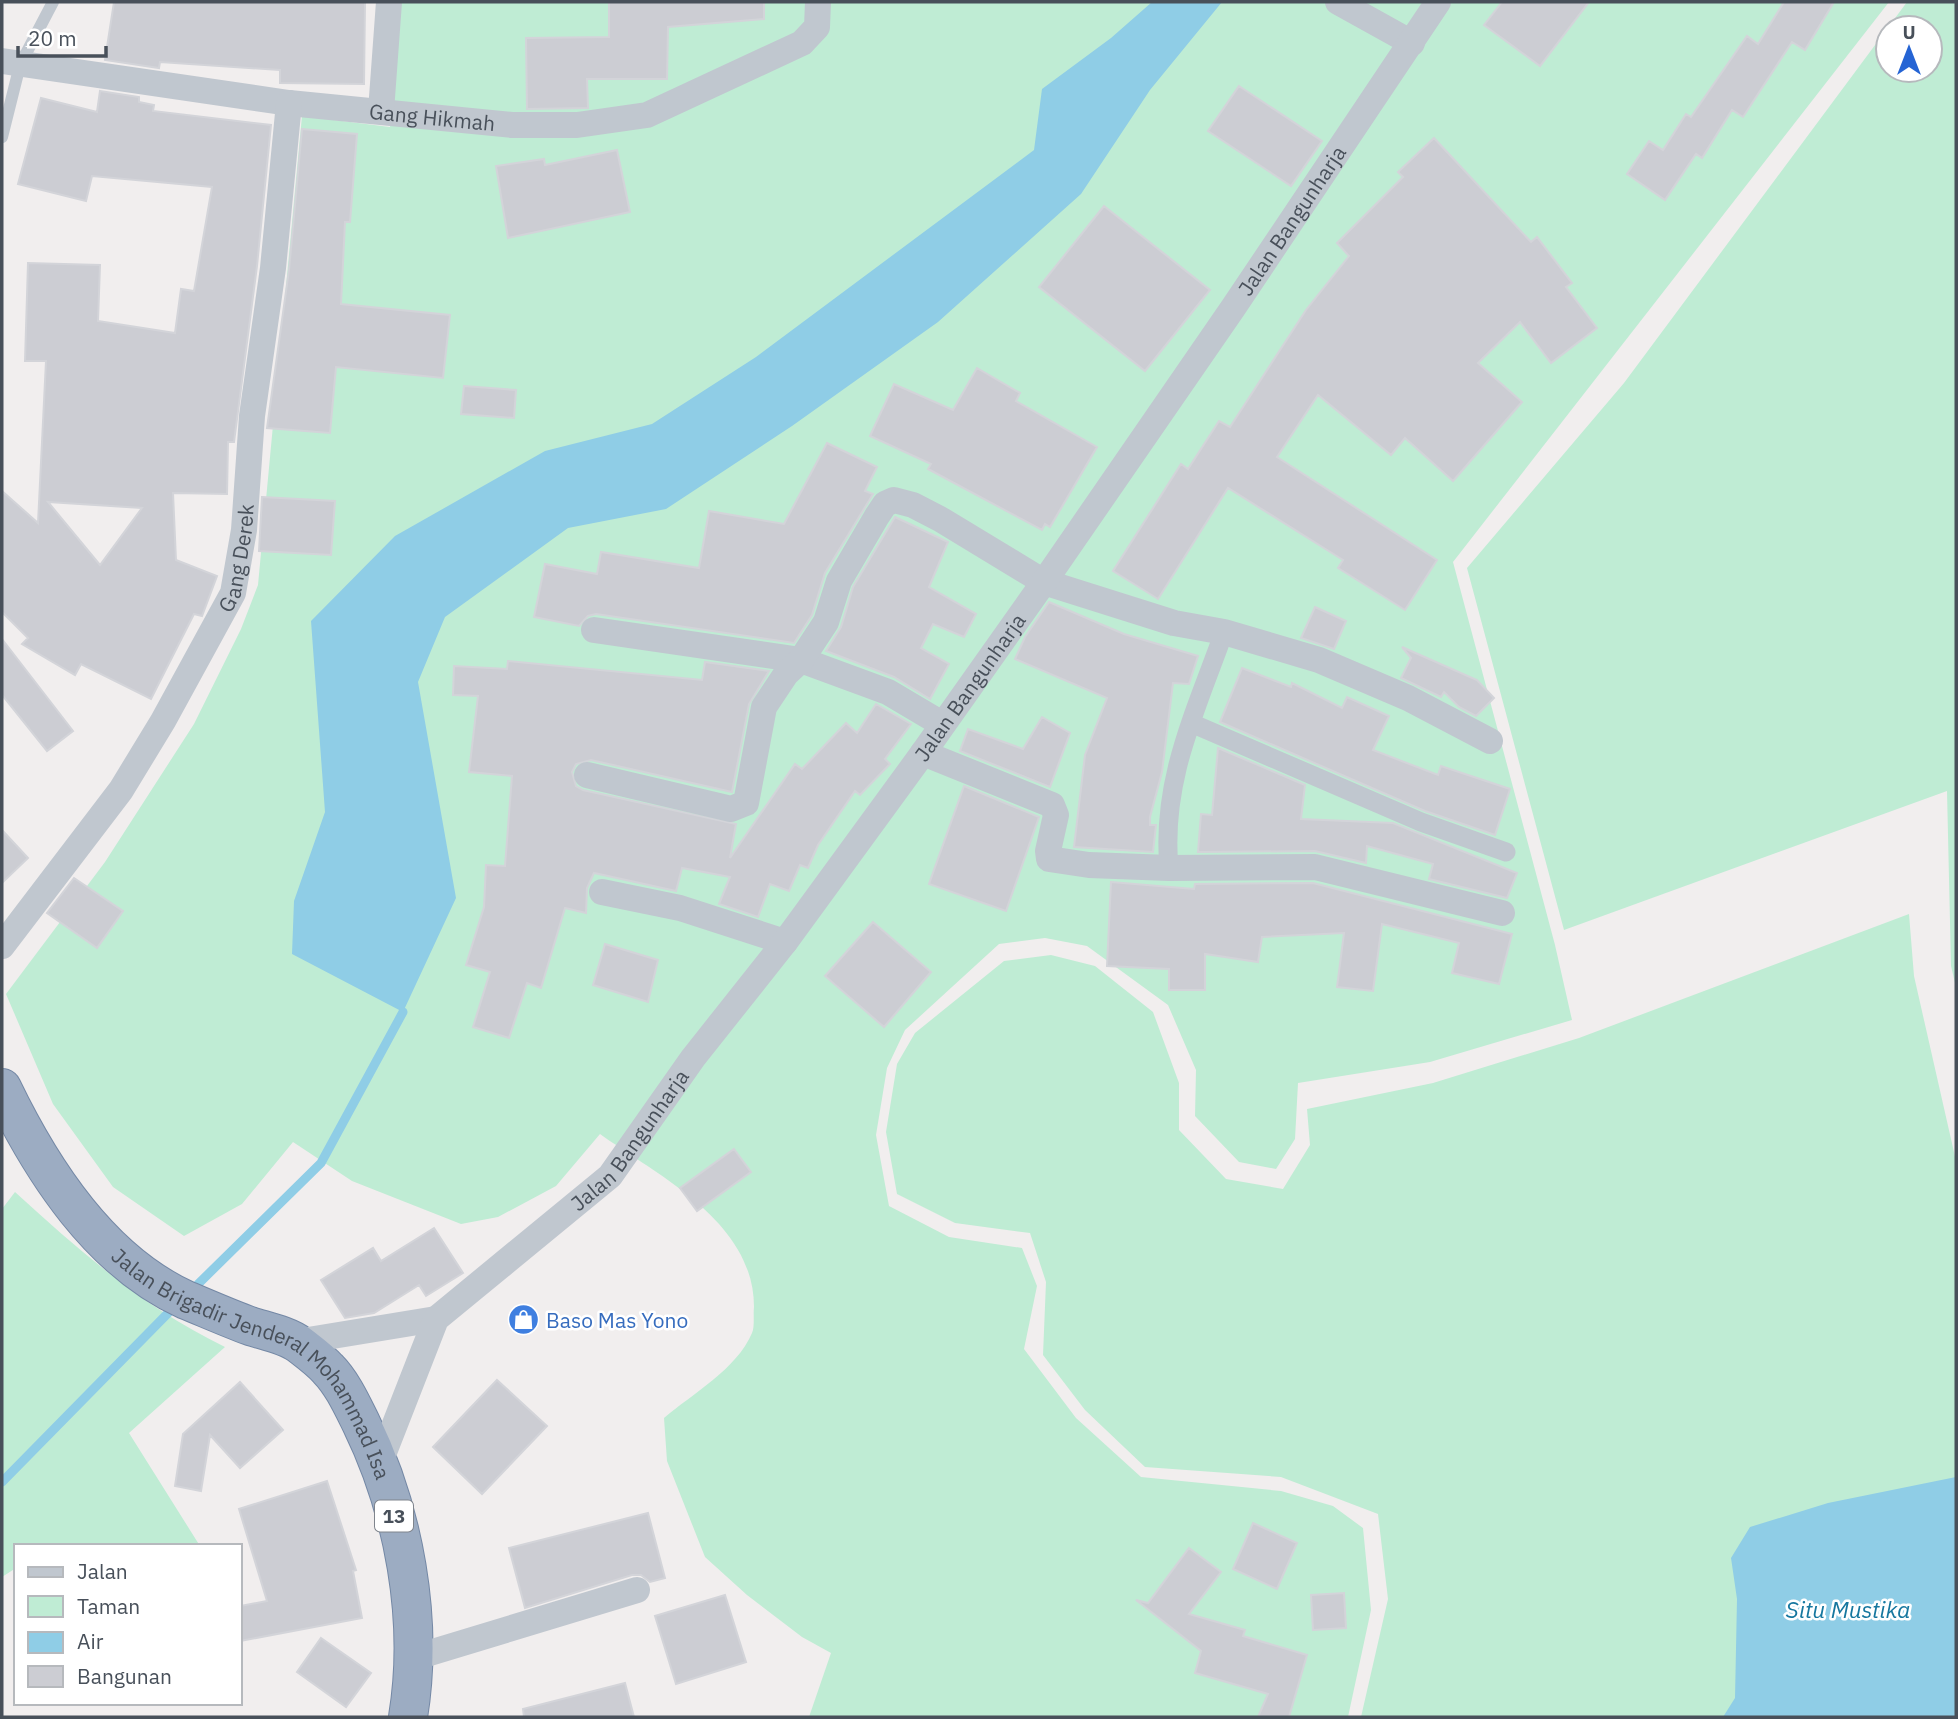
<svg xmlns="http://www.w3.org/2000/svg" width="1958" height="1719" font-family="'IBM Plex Sans',sans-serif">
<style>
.green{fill:#bfecd4;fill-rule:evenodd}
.water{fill:#8fcde6}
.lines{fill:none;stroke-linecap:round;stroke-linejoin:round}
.stream{stroke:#8fcde6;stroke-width:9}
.building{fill:#cccdd3;stroke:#d3d4d9;stroke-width:2;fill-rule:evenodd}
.trunk-casing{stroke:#7488a5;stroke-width:40}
.service{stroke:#c0c7cf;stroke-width:12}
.pedestrian{stroke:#c0c7cf;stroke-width:19}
.minor{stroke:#c0c7cf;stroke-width:26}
.trunk{stroke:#9cacc2;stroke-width:38}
.labels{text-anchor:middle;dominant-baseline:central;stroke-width:5;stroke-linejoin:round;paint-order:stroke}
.shield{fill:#fff;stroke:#7f848c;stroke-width:2}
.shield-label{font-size:19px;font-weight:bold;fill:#48505a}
.street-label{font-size:21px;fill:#48505a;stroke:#fff}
.shop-label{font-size:21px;fill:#366cbe;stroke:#fff;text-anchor:start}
.water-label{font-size:23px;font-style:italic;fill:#16779f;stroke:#fff}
</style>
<rect width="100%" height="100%" fill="#f1eeee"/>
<path class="green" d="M401,2H1889L1453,562L1555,945L1572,1020L1430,1062L1298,1083L1295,1139L1276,1169L1239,1162L1195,1116L1196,1070L1168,1005L1087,946L1045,938L999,944L905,1030L887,1068L876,1135L889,1206L949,1237L1022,1248L1037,1286L1024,1349L1076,1418L1141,1477L1281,1491L1333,1506L1363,1528L1371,1610L1348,1717H809L831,1653L802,1637L747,1595L705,1557L667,1461L664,1418C692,1394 737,1369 752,1333C755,1326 753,1314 754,1307C754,1222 660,1177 600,1134L556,1186L498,1217L461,1224L352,1181L293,1142L242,1204L184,1236L113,1187L53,1104L6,994L105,862L194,724L241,629L258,585L302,116L390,127Z
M1907,2H1956V987L1951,966L1947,791L1564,930L1467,568L1624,383ZM1888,28H1930V70H1888Z
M1909,914L1914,976L1956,1161V1717H1361L1388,1599L1378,1514L1281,1477L1145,1467L1085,1410L1043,1355L1046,1282L1030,1233L955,1223L897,1194L886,1132L897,1064L915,1033L1004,961L1051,955L1095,966L1153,1012L1179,1083V1130L1226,1179L1283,1189L1310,1145L1307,1109L1433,1083L1579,1038Z
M15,1192C82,1253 143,1307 225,1347L129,1433L200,1546H16V1568L2,1577V1209Z"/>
<path class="water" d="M1152,2H1222L1150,90L1081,194L938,322L792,426L666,509L568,528L445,617L418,682L456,898L403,1012L292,954L294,901L325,812L311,621L395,536L545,451L652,424L756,357L1034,150L1042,89L1111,38Z
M1956,1477V1717H1723L1735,1698L1737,1599L1731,1558L1750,1527L1828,1503Z"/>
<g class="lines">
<path class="stream" d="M190,1292L321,1163L403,1012
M2,1482L175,1306"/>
</g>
<path class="building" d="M114,2H365L364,84L280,83V70L160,62L159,68L105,60Z
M609,2H764V19L668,27L667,79H587L588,108L527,109L526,38L609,37Z
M1502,2H1589L1540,66L1484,25Z
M1784,2H1834L1805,50L1792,42L1743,117L1732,110L1702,158L1696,154L1665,200L1627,174L1649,141L1663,150L1686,114L1691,117L1747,36L1758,44Z
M1239,86L1322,141L1291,186L1208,131Z
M100,91L139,97V102L154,105L153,111L271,125L257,266L234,442H228L227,494L173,493L176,560L217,576L202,616L194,614L151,699L81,664L75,675L22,644L28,638L2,612V491L38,523L46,361H25L28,263L100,265L98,321L175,333L181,289L194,291L212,187L92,176L86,201L18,184L41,98L97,112ZM48,502L142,508L100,565Z
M302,129L357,134L350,222H345L341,304L450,315L443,378L336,367L330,433L267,428L289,270Z
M1434,138L1531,242L1537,237L1572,283L1566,287L1597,328L1551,363L1520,322L1478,363L1522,402L1453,481L1405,438L1391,455L1318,395L1277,457L1437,560L1405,610L1338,568L1343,560L1228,488L1158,599L1113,571L1181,464L1188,469L1219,421L1230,427L1306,310L1349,256L1337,243L1403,177L1398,172Z
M617,150L630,212L508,238L496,166L544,159L545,165Z
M1104,206L1210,290L1145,371L1039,287Z
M977,368L1020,393L1016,401L1097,447L1050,527L1045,524L1042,530L928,469L931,464L870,436L894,384L953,410Z
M464,386L516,390L514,418L461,414Z
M827,443L877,467L865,491L873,494L825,573L812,615L794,643L596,614L588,616L579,626L534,617L545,564L597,574L601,552L699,568L709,511L784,524Z
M262,497L335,501L331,555L259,551Z
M895,517L948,542L929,587L976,614L964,637L933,624L921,648L949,664L930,699L894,677L826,651L841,627L853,587Z
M1049,602L1124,634L1198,656L1189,684L1173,683L1162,772L1150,817V825H1156L1153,852L1074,847L1085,755L1107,698L1015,659L1025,637Z
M1315,607L1346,621L1334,649L1301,638Z
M2,639L73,731L47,751L2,695Z
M1402,647L1477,680L1494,698L1476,716L1459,707L1444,692L1441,697L1401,678L1411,658Z
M508,661L702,680L705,662L769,671L749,704L732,792L591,760L576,764L572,772L576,786L583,790L736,824L730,858L795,764L802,769L846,723L857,733L876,704L911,724L885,759L890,764L860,795L855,791L818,845L808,868L800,865L789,891L770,884L758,917L719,904L730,877L682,868L676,891L594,873L587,888L586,913L565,908L541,988L527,983L509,1038L473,1027L490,972L466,965L484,907L486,865L505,866L512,776L469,772L478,696L453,695L454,666L507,669Z
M1242,668L1291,687L1292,683L1342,708L1347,697L1389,716L1373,750L1438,775L1441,766L1510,789L1495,835L1425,811L1220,722Z
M1042,717L1070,733L1050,787L960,751L968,729L1023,749Z
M1218,748L1305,785L1301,819L1393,823L1517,873L1507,898L1429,879L1433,864L1367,846L1366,863L1315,851L1198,852L1201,814L1212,815Z
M964,786L1039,817L1006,911L929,884Z
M2,830L28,858L2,883Z
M74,878L123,911L97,948L47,913Z
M1111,882L1194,889L1195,884L1313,883L1512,934L1499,984L1452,973L1459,943L1382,924L1373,991L1337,987L1344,933L1262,937L1258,962L1205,954V990H1169V969L1107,966Z
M873,922L931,972L884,1027L825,976Z
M605,944L658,960L648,1002L593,985Z
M734,1149L751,1172L697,1211L680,1188Z
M434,1228L463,1273L426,1296L419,1285L374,1313L345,1318L321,1280L373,1248L381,1261Z
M497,1380L547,1426L482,1494L433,1447Z
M240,1382L283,1430L240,1468L210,1435L201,1491L175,1486L183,1434Z
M327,1481L356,1570L353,1571L362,1618L240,1641V1606L267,1601L239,1509Z
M648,1513L665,1578L650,1582L641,1575H632L525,1608L509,1548Z
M1253,1523L1297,1543L1277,1589L1233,1569Z
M1189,1548L1221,1572L1189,1614L1245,1630L1243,1636L1307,1655L1289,1717H1258L1268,1694L1195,1673L1201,1651L1136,1600L1148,1603Z
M1344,1593L1346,1628L1313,1630L1311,1595Z
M725,1595L746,1662L676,1684L655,1616Z
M321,1638L371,1673L346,1707L297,1672Z
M625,1683L634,1717H524L523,1709Z"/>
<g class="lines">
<defs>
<g id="trunk">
<path id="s4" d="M2,1088C42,1171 100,1261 186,1300C208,1309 228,1318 250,1326C265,1331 287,1335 300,1345C309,1352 320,1360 328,1369C342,1383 352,1405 361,1423C404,1511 424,1620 408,1717"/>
</g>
</defs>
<use href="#trunk" class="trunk-casing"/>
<path class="service" d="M2,137L20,65L53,2"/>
<path class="pedestrian" d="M1191,723L1421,822L1506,852
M1169,868C1161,781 1195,713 1224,632"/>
<g class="minor">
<path d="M1338,2L1412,43"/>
<path id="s1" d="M2,61L289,103L512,125H577L647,115L802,43L817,27L818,2"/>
<path d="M381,111L389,2"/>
<path d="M594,630L801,660L888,692L942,724"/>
<path d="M923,753L1052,805L1056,815L1048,851L1049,859L1089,865L1169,868L1315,867L1502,913"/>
<path d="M587,775L731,809L746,803L764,707L786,674L801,660L826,622L839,581L877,516L885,504L894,500L913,505L940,519L1044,582L1174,623L1224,632L1319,660L1408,698L1490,741"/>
<path d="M602,892L680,908L785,942"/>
<path id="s2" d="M2,946L121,790L163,721L233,593L244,530L252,416L273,268L289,103"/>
<path d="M296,1342L436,1319"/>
<path id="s3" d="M379,1465L436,1319L610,1176L693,1058L785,942L923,753L1044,582L1233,308L1438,2"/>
<path d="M413,1658L637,1590"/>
</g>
<use href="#trunk" class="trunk"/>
</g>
<defs>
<symbol id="shop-disc" viewBox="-11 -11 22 22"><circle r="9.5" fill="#3f7fe0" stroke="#fff"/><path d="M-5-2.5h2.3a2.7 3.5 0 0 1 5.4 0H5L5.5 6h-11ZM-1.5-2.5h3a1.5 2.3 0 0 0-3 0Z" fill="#fff"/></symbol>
</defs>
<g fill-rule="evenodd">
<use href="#shop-disc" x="506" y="1302" width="35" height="35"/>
</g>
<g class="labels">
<rect class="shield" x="375" y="1500.5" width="38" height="31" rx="5"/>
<g class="shield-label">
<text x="394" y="1516">13</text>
</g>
<g class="street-label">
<text stroke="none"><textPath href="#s1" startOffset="434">Gang Hikmah</textPath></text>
<text stroke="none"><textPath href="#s3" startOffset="1556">Jalan Bangunharja</textPath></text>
<text stroke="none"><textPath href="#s2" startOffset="458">Gang Derek</textPath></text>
<text stroke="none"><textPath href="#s3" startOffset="989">Jalan Bangunharja</textPath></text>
<text stroke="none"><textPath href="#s3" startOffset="422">Jalan Bangunharja</textPath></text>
<text stroke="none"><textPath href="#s4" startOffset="385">Jalan Brigadir Jenderal Mohammad Isa</textPath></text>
</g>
<g class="shop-label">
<text x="546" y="1320">Baso Mas Yono</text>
</g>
<g class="water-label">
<text x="1848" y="1609">Situ Mustika</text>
</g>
</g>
<rect width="1958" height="1719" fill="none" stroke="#48505a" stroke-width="7"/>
<rect x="14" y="1544" width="228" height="161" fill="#ffffff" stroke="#b6b9bd" stroke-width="2"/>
<rect x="28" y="1567" width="35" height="10" fill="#c0c7cf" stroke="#b6b9bd" stroke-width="2"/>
<text x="77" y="1579" font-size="21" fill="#48505a">Jalan</text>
<rect x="28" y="1596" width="35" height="21" fill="#bfecd4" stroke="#b6b9bd" stroke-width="2"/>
<text x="77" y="1614" font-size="21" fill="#48505a">Taman</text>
<rect x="28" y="1632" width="35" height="21" fill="#8fcde6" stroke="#b6b9bd" stroke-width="2"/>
<text x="77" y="1649" font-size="21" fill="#48505a">Air</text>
<rect x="28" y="1666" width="35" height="21" fill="#cccdd3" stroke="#b6b9bd" stroke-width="2"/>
<text x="77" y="1684" font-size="21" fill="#48505a">Bangunan</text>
<g transform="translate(1909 49)"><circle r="33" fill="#ffffff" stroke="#b6b9bd" stroke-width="2"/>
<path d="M0-5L12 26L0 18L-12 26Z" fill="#2564d4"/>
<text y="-10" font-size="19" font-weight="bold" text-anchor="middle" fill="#48505a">U</text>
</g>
<path d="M18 46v10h88v-10" fill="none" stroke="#48505a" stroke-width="3.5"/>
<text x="28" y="46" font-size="21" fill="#48505a" stroke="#ffffff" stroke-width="5" paint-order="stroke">20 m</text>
</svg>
